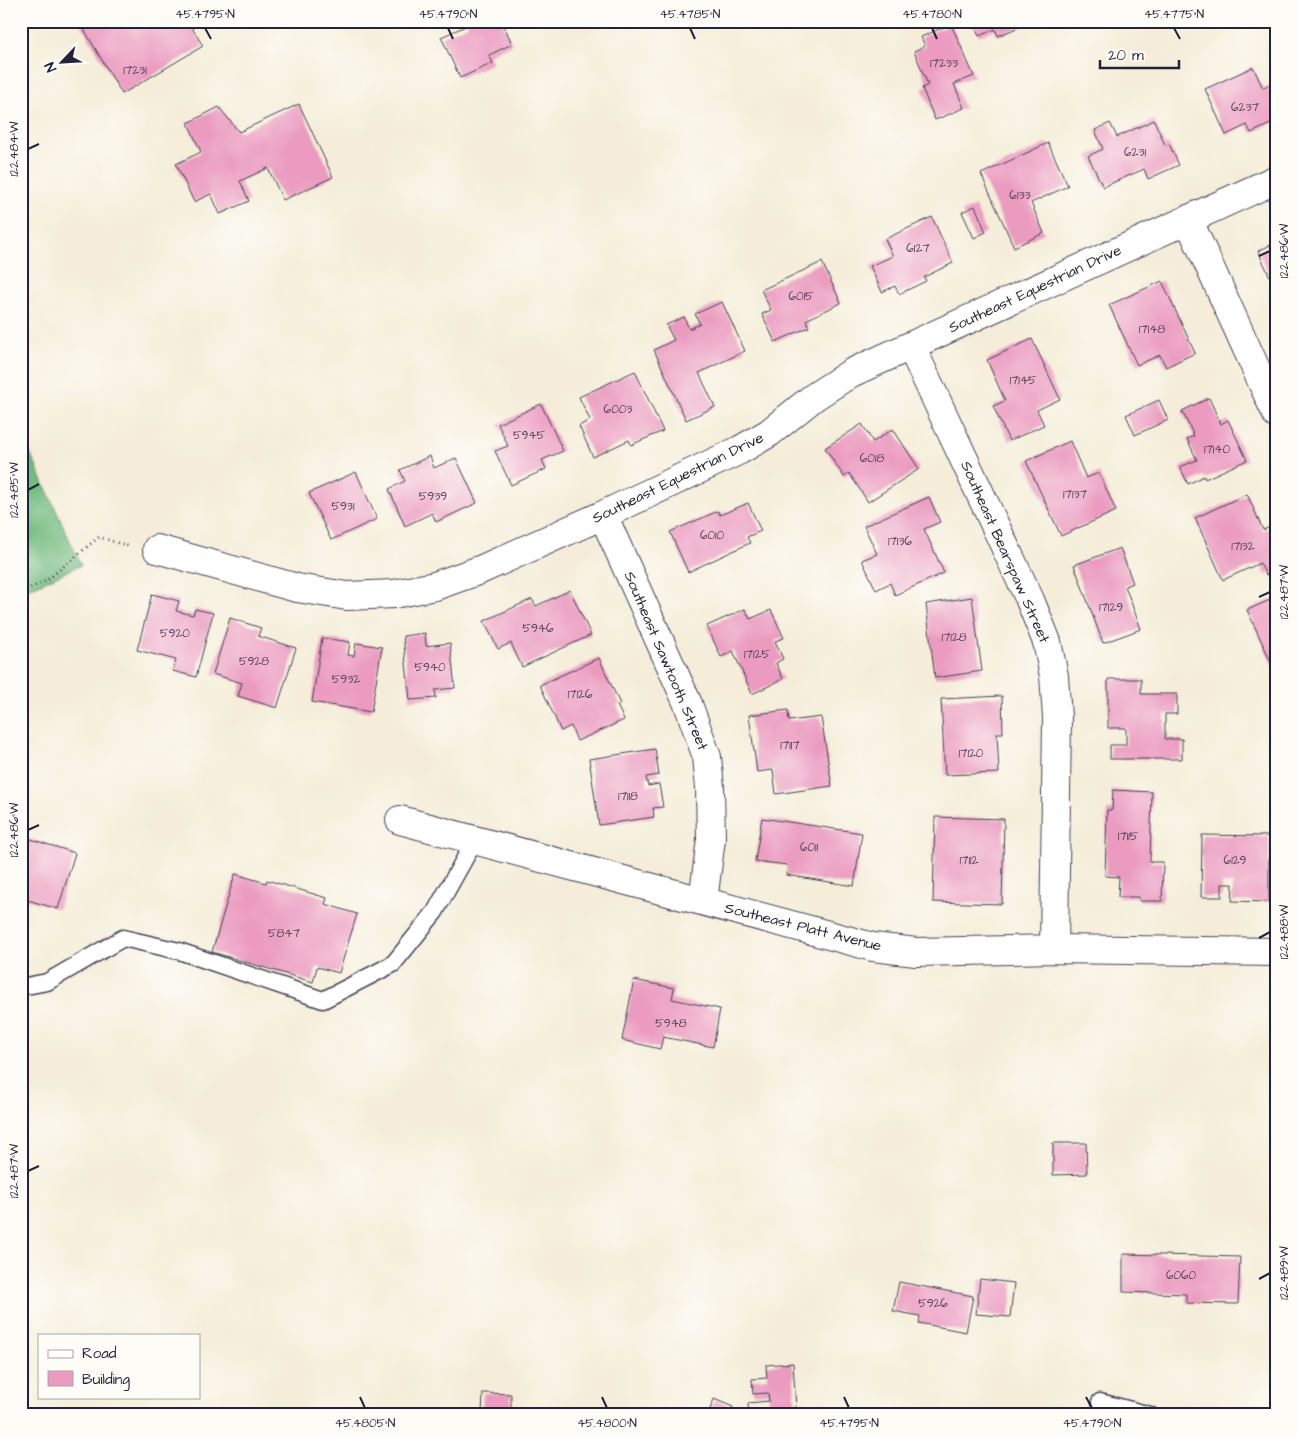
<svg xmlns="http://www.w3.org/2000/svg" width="1298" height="1436" font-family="'Architects Daughter',sans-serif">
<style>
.forest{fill:#73bb80;stroke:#4a6e5e}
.building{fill:#eb9bc0}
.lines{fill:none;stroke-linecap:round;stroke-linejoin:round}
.lane-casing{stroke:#424053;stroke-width:19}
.street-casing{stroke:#424053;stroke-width:30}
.path{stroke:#424053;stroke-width:3;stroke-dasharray:1 4;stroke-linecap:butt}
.lane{stroke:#fff;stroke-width:16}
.street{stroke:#fff;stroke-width:28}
.ticks{fill:none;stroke:#22223b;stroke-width:2}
.labels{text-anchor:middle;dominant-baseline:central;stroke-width:4.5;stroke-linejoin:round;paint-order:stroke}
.number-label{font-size:12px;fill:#54405c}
.street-label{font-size:15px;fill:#22223b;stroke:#fdfcf7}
.neatline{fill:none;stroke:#22223b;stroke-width:2}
.ticks-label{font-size:12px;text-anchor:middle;fill:#22223b}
</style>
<rect width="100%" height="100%" fill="#fdfcf7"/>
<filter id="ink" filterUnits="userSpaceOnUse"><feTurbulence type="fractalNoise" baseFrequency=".02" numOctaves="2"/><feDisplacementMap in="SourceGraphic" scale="10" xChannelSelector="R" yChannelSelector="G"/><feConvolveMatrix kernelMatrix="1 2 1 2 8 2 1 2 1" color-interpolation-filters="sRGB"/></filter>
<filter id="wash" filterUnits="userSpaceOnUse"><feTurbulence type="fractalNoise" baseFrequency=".0096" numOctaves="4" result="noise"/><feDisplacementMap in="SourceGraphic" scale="20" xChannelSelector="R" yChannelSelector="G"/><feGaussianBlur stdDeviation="1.12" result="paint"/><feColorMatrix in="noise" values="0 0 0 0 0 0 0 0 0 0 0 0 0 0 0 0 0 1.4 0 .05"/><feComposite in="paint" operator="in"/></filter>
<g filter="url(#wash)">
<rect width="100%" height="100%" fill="#f5edd9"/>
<path class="forest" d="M21,433L81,565L21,592Z"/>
<g id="blocks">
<path class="building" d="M79,21H188L203,46L122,94Z
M467,21H502L512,44L489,55L493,63L460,78L441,37L468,25Z
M972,21H1017L1019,27L998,36L995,29L979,36Z
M951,24L974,76L954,84L964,108L935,120L922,88L928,85L914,51L925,46L921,37Z
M1253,67L1263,88L1273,84L1277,92V121L1251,133L1247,125L1226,135L1205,89Z
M299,104L333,177L283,200L268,168L240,181L249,201L220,214L211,194L194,202L176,164L201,152L188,123L219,107L239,132Z
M1154,120L1165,145L1169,144L1179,165L1148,179L1144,169L1103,187L1088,156L1103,149L1095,130L1110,123L1117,137Z
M1048,143L1068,186L1031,203L1044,233L1014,247L981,174Z
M975,206L986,232L974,238L962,212Z
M932,217L953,263L924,277L926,281L899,294L895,286L882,292L870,266L893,256L885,239Z
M1277,242V292L1258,251Z
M822,262L841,303L806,320L809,327L775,342L762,314L771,310L761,290Z
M1162,281L1195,353L1166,367L1160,355L1137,365L1109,305Z
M722,302L745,351L699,373L715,407L686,420L654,350L674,340L666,325L684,317L689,329L700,324L695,314Z
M1032,339L1060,399L1037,410L1044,425L1009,441L993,406L1005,401L987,360Z
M635,371L663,431L631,445L629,440L593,457L579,426L590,420L579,397Z
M1209,398L1221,424L1228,420L1247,460L1205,479L1204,476L1188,484L1180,467L1197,460L1187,439L1194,436L1182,411Z
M1159,400L1168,420L1135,435L1126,415Z
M541,404L563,451L542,460L546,469L511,485L495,451L508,446L498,424Z
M862,424L873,442L893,429L919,469L868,502L849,473L844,477L825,448Z
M1070,441L1086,478L1099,473L1116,511L1061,536L1026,461Z
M430,456L434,468L456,458L477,503L436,522L432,513L405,526L389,489L405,481L400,470Z
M356,472L377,519L331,540L309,493Z
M1247,494L1263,530L1277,524V570L1266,575L1260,563L1223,580L1195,518Z
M929,497L940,522L924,529L944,573L895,595L890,583L876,590L862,560L877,554L864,526Z
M748,503L761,531L747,537L750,543L688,572L670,532L718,511L720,515Z
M1120,548L1133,583L1125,586L1141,629L1103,643L1074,565Z
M570,590L591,635L522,667L511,643L498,649L484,621L532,599L536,606Z
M152,594L179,601L176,611L193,615L195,609L213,613L196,677L173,671L176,660L137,650Z
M972,597L982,671L935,678L926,604Z
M1277,597V675L1247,610Z
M745,609L750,619L771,610L784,638L775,641L783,659L776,663L783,679L752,694L733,651L721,657L707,626Z
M230,618L261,628L258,636L296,648L277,708L238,696L242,683L213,674Z
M425,633L426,646L450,643L455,688L435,690L436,698L410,700L403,636Z
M322,638L350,642L348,655L354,656L356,643L382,647L371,712L312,702Z
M599,658L620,704L617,705L624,720L577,741L571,726L561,731L540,685Z
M1108,679H1141V694H1177V714H1165V739H1182V759H1110V745H1126V728H1108Z
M1002,696L1003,733H997L999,773L945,775L941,699Z
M788,710L789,721L821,717L832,786L776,794L773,770L757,772L749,715Z
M655,749L659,775L646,777L648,786L659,784L663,807L653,808L654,817L599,825L589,759Z
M1113,790L1152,792L1150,862H1163L1162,901H1139V897H1118L1119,877L1105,876L1107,810H1112Z
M935,817L1004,819L1002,904L933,902Z
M762,818L862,833L854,886L786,875L787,865L755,861Z
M1202,835L1269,836V902L1232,901L1233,884H1222V897H1201Z
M21,836L75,853L58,909L21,898Z
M235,874L266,883L267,880L327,898L325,904L357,914L339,973L317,967L313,982L212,952Z
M634,980L674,988L672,999L720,1009L713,1047L663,1037L660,1049L622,1040Z
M1053,1143H1086L1087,1174L1053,1175Z
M1123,1254L1240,1257L1238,1304L1186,1303V1294L1123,1292Z
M980,1279L1014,1283L1010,1317L976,1314Z
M899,1282L973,1296L966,1332L919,1323L920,1316L893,1311Z
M793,1363L796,1409L802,1408L803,1415H749L748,1403L769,1401L768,1393L753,1394L752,1379L767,1378L766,1365Z
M483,1393L511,1394V1415H482Z
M714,1399L733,1407L730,1415H708Z"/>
</g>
</g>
<g filter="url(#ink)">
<use href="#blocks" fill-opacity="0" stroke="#424053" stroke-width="1"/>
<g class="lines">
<defs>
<path id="lane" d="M21,987L47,982L123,938L179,951L323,1000L393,964L435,912L475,840
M1100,1402L1150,1415"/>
<path id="street" d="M1188,219L1277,415
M911,346L1030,600L1047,642L1054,676L1057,717L1054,949
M603,515L688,704L707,757L710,788L711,839L703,901
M157,549L297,588L347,596L394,594L435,586L480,570L603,515L740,450L769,433L814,397L851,373L1277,179
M400,820L873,947L916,952L1054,949L1277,952"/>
</defs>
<use href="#lane" class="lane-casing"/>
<use href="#street" class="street-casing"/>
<path class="path" d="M21,592L46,581L99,537L131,547"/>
<use href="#lane" class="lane"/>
<use href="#street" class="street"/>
</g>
</g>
<path class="ticks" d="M205,28L211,39M448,28L453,39M690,28L695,39M932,28L937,39M1174,28L1180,39M28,149L39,144M1259,256L1270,251M28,490L39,484M1259,597L1270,592M28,830L39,825M1259,938L1270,932M28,1171L39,1166M1259,1279L1270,1273M360,1397L365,1408M602,1397L607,1408M844,1397L849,1408M1086,1397L1092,1408"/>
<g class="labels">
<g class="number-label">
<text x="944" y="63">17233</text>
<text x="135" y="70">17231</text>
<text x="1245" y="107">6237</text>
<text x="1135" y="152">6231</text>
<text x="1020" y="195">6133</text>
<text x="918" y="248">6127</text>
<text x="801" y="296">6015</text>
<text x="1152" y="329">17148</text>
<text x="1023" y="380">17145</text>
<text x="618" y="409">6003</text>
<text x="529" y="435">5945</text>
<text x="1217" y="449">17140</text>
<text x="872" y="458">6018</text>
<text x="1075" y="494">17137</text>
<text x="433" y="496">5939</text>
<text x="343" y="506">5931</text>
<text x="712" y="535">6010</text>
<text x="900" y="541">17136</text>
<text x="1243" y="546">17132</text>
<text x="1111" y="607">17129</text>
<text x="538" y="628">5946</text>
<text x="175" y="633">5920</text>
<text x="954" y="637">17128</text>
<text x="757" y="654">17125</text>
<text x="254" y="661">5928</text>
<text x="430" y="667">5940</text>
<text x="346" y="679">5932</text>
<text x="580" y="694">17126</text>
<text x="790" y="745">17117</text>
<text x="971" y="753">17120</text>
<text x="628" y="796">17118</text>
<text x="1128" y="836">17115</text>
<text x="809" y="847">6011</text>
<text x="969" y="860">17112</text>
<text x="1235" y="860">6129</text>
<text x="284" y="933">5847</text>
<text x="671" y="1023">5948</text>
<text x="1181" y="1275">6060</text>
<text x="933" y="1303">5926</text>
</g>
<g class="street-label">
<text transform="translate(1035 289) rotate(-25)">Southeast Equestrian Drive</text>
<text transform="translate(678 478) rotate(-26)">Southeast Equestrian Drive</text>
<text transform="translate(1005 552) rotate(66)">Southeast Bearspaw Street</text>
<text transform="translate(666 661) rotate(67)">Southeast Sawtooth Street</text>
<text transform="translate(803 927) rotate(14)">Southeast Platt Avenue</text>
</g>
</g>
<rect width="1298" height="1436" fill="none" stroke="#fdfcf7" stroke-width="55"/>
<rect x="38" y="1334" width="162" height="65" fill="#fdfcf7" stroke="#a5a5ac"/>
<rect x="48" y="1350" width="25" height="8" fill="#ffffff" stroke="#a5a5ac"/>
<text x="82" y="1358" font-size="15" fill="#22223b">Road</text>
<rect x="48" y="1371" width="25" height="15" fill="#eb9bc0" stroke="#a5a5ac"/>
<text x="82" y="1384" font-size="15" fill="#22223b">Building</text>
<g transform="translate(62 62) rotate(245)" stroke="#fdfcf7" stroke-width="4" paint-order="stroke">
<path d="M0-4L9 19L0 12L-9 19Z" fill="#22223b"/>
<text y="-8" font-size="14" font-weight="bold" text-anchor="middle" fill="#22223b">N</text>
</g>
<path d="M1100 60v8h79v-8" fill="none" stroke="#22223b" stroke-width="2.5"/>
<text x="1108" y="60" font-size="15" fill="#22223b" stroke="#fdfcf7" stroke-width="4" paint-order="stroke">20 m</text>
<rect x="28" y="28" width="1242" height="1380" class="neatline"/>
<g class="ticks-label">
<text x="205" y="18">45.4795°N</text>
<text x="448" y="18">45.4790°N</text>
<text x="690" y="18">45.4785°N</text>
<text x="932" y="18">45.4780°N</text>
<text x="1174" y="18">45.4775°N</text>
<text transform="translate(14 149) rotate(-90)" y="4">122.484°W</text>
<text transform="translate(1284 251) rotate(-90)" y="4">122.486°W</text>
<text transform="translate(14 490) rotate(-90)" y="4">122.485°W</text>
<text transform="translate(1284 592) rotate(-90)" y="4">122.487°W</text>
<text transform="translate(14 830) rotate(-90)" y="4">122.486°W</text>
<text transform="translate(1284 932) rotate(-90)" y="4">122.488°W</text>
<text transform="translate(14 1171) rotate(-90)" y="4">122.487°W</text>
<text transform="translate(1284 1273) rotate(-90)" y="4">122.489°W</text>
<text x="365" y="1427">45.4805°N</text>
<text x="607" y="1427">45.4800°N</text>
<text x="849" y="1427">45.4795°N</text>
<text x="1092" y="1427">45.4790°N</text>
</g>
</svg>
